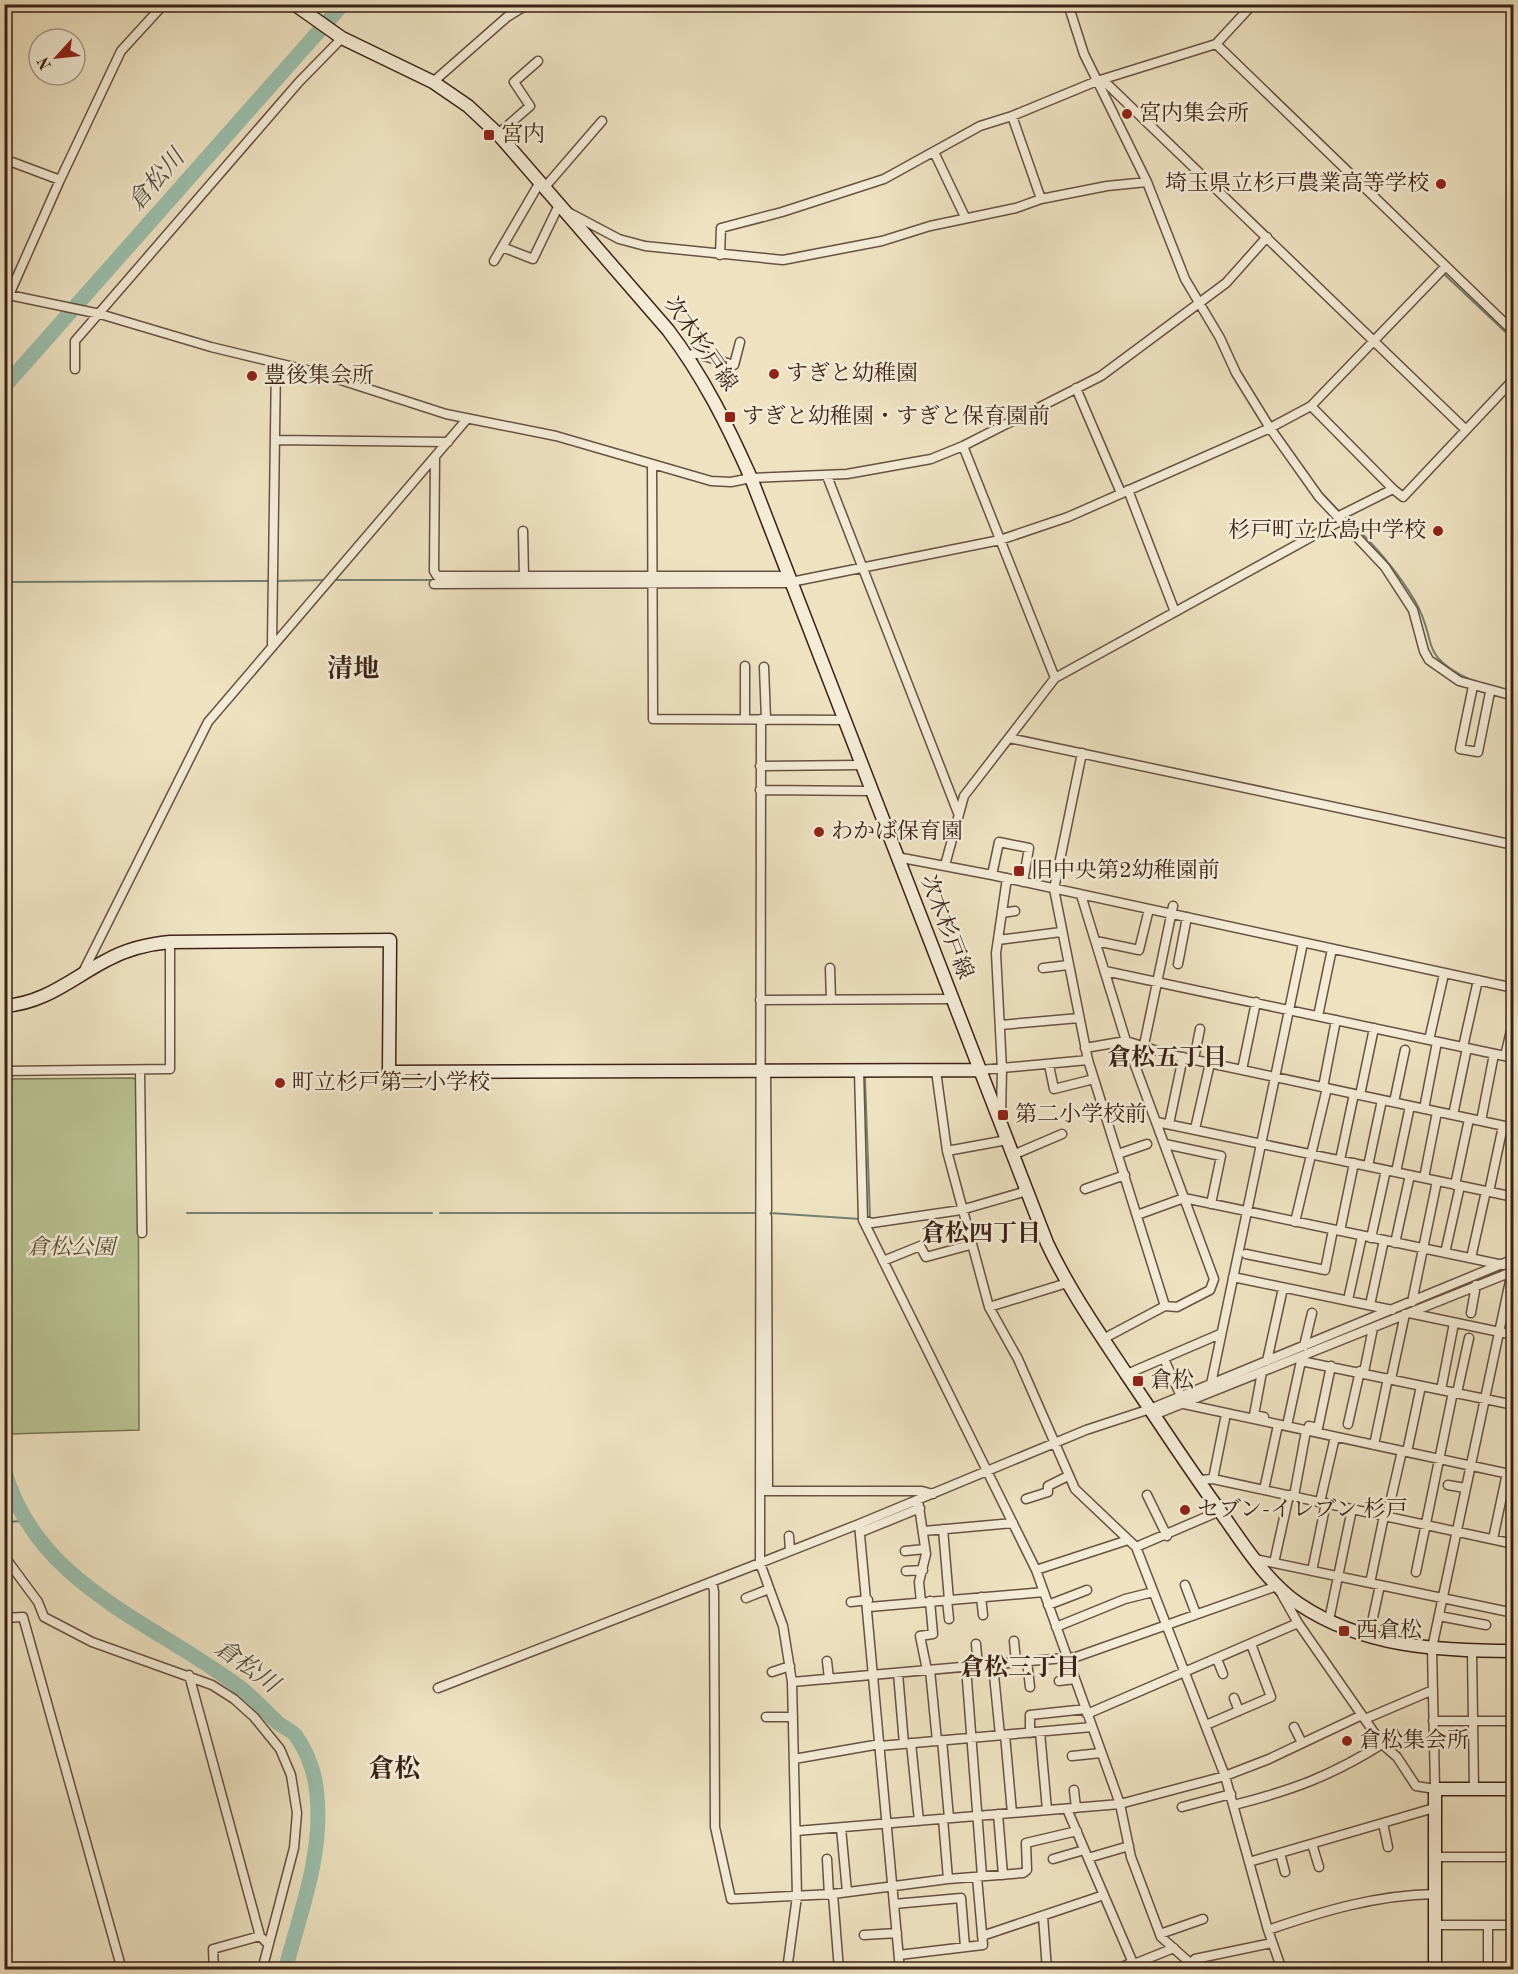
<svg xmlns="http://www.w3.org/2000/svg" width="1518" height="1974" font-family="'Old Standard TT','Noto Serif JP',serif">
<style>
.green{fill:#b9c392;stroke:#7a7254;stroke-width:1.5}
.lines{fill:none;stroke-linecap:round;stroke-linejoin:round}
.stream{stroke:#748071;stroke-width:2}
.river{stroke:#9bbfad;stroke-width:15}
.street-casing{stroke:#675241;stroke-width:11}
.secondary-casing{stroke:#3a2216;stroke-width:15}
.street{stroke:#f4ecd7;stroke-width:8}
.secondary{stroke:#f4ecd7;stroke-width:12}
.poi-dot{fill:#8f2418;stroke:#f4ecd7;stroke-width:2}
.labels{text-anchor:middle;dominant-baseline:central;stroke-width:5;stroke-linejoin:round;paint-order:stroke}
.poi-label{font-size:22px;fill:#3a2216;stroke:#f4ecd7;text-anchor:start}
.street-label{font-size:22px;fill:#3a2216;stroke:#f4ecd7}
.park-label{font-size:22px;font-style:italic;fill:#5a4a35;stroke:#f4ecd7}
.water-label{font-size:24px;font-style:italic;fill:#575143;stroke:#f4ecd7}
.neighbourhood-label{font-size:24px;font-weight:bold;fill:#3a2216;stroke:#f4ecd7}
.quarter-label{font-size:26px;font-weight:bold;fill:#3a2216;stroke:#f4ecd7}
</style>
<rect width="100%" height="100%" fill="#eee2c1"/>
<filter id="stains"><feTurbulence type="fractalNoise" baseFrequency=".00333" numOctaves="4"/><feColorMatrix values="0 0 0 0 .2 0 0 0 0 .09 0 0 0 0 .02 0 0 0 .5 -.17"/></filter>
<radialGradient id="worn" r=".72"><stop offset=".6" stop-color="#630" stop-opacity="0"/><stop offset="1" stop-color="#630" stop-opacity=".3"/></radialGradient>
<path class="green" d="M133,1078L138,1081L139,1430L10,1434L5,1415V1079Z"/>
<g class="lines">
<path class="stream" d="M1445,275L1514,340
M1125,487L1266,425
M1317,488L1340,512
M1093,502L1117,491
M1344,516C1371,541 1396,569 1415,601C1439,642 1416,654 1471,680
M1000,535L1011,532
M864,563L959,544
M794,577L859,564
M332,580H435
M275,581L327,580
M4,582L270,581
M865,1078L870,1218
M187,1213H432
M440,1213H758
M770,1213L860,1219
M4,1522L24,1521"/>
<path class="river" d="M4,387L343,4
M4,1469C36,1586 155,1622 242,1689C255,1699 266,1712 278,1723C284,1728 292,1730 296,1736C308,1753 316,1776 317,1796C323,1854 300,1914 285,1970"/>
<defs>
<path id="street" d="M1068,4L1084,54L1147,182L1185,279L1220,338L1236,373L1270,428L1319,497L1385,567L1413,610L1424,651L1429,660L1459,681L1514,696
M1253,4L1216,44L1514,332
M1103,80L1466,430
M433,82L507,17L528,4
M1012,116L1041,199
M498,134L530,106L514,82L538,61
M934,152L965,217
M4,159L60,180L121,51L164,4
M60,180L9,295L100,314L211,347L319,373L446,414L556,436L711,481L731,482L751,478L847,474L931,459L963,446L1101,376L1226,283L1267,237
M545,187L602,121
M568,212L619,239L645,246L783,260L882,241L930,226L1016,208L1041,199L1107,186L1147,182
M502,247L533,259L559,205
M720,255L721,228L782,212L884,179L980,126L1012,116L1097,81L1216,44
M494,261L540,182
M688,357L694,353L734,365L740,342
M75,369V341L299,82L342,38
M1076,388L1121,493
M1311,406L1393,489
M275,440L448,442
M963,446L1055,678
M435,457L434,571L437,576H789
M652,464L653,719L844,720
M827,476L958,813
M1128,490L1175,612
M1339,516L1393,489L1403,497L1514,379
M523,531L524,577
M434,584L786,583L1000,540L1068,517L1270,428L1311,406L1445,267
M272,644L276,363
M745,666V719
M764,667L766,720
M1473,686L1460,749L1478,752L1490,692
M761,719L760,1563L859,1524
M1009,738L1514,845
M1082,753L1054,889L1088,1060L1165,1306L1103,1339
M760,766L861,765
M760,790L871,791
M897,857L992,875L1514,988
M945,865L964,796L1055,678L1342,520
M992,875L999,842L1029,848L1023,882
M1081,895L1126,1041L1214,1279L1210,1290L1177,1307L1165,1306
M1002,913L1015,911
M998,940L1061,932
M1096,941L1139,950L1149,909
M1178,964L1187,917
M830,968L831,1000
M1043,968L1068,965
M1105,971L1514,1058
M82,974L208,722L467,419
M760,1000L951,999
M1318,1016L1332,949
M1000,1025L1079,1018
M1429,1040L1444,974
M1144,1045L1173,906
M1463,1047L1478,980
M1085,1048L1126,1041L1167,1054L1514,1128
M1505,1056L1514,1018
M1194,1059L1200,1029
M1049,1065L1054,1089L1094,1079
M140,1070L142,1233
M766,1070L767,1210
M980,1070L1088,1060
M1242,1070L1256,1002
M4,1071L170,1069V942
M859,1071L863,1220L1036,1570L1120,1804L1131,1857L1161,1937L1198,1970
M936,1071L947,1151L989,1307L1018,1359L1075,1489L1136,1547L1225,1776L1268,1930L1282,1970
M1323,1087L1336,1020
M1360,1095L1374,1028
M1394,1102L1405,1050
M1424,1109L1437,1042
M1453,1115L1467,1048
M1001,1116L1002,1069L996,953L1007,878
M1481,1121L1494,1054
M1157,1122L1514,1197
M1169,1124L1183,1057
M1195,1129L1210,1063
M1165,1144L1221,1156L1211,1204
M947,1151L1007,1140
M1118,1154L1147,1144
M1013,1155L1062,1134
M1340,1160L1354,1094
M1368,1166L1382,1100
M1396,1172L1410,1106
M1424,1178L1437,1112
M1455,1185L1469,1119
M1085,1189L1125,1175
M1489,1192L1503,1126
M1137,1215L1184,1198L1503,1265
M767,1217L768,1491
M863,1220L872,1223L961,1210L1027,1191
M1295,1222L1327,1088
M1340,1231L1354,1163
M1371,1238L1386,1170
M1395,1243L1410,1175
M1445,1253L1460,1186
M1246,1254L1325,1270L1333,1230
M1471,1258L1486,1191
M883,1261L920,1246L926,1257L970,1245
M1233,1277L1392,1310
M1348,1300L1362,1236
M1412,1302L1437,1181
M1370,1305L1384,1240
M989,1307L1067,1283
M1409,1313L1514,1335
M1471,1313L1476,1285
M1304,1346L1312,1313
M1300,1357L1301,1361L1514,1405
M1164,1359L1181,1396
M1267,1361L1283,1288
M1262,1372L1254,1415L1264,1417
M1364,1372L1373,1328
M1127,1374L1220,1334
M1391,1379L1405,1314
M1211,1384L1303,943
M1441,1390L1454,1323
M1457,1393L1469,1338
M1184,1404L1514,1475
M1154,1415L1514,1271
M1288,1421L1301,1361
M1348,1424L1360,1371
M1309,1426L1318,1428L1331,1366
M1374,1445L1388,1378
M1407,1452L1421,1386
M1213,1479L1226,1414
M1198,1480L1213,1479L1514,1544
M1448,1485L1465,1488
M1264,1490L1278,1425
M763,1491H922L933,1494
M1147,1495L1167,1536
M1294,1496L1306,1431
M1026,1499L1048,1492V1486L1068,1476
M918,1500L926,1554L919,1582L921,1602
M1320,1502L1335,1437
M1387,1516L1402,1451
M943,1529L949,1600
M924,1531L1013,1523
M861,1532L920,1508
M789,1536L790,1551
M1493,1539L1507,1473
M1136,1547L1220,1511
M905,1551L925,1549
M4,1556L38,1602L44,1617L92,1642L212,1685L234,1699L254,1717L280,1749L291,1775L297,1813L294,1848L262,1970
M1255,1559L1514,1613
M1274,1563L1289,1495
M1036,1570L1128,1540
M906,1571L923,1570
M1312,1571L1326,1503
M1416,1572L1453,1392
M712,1582L714,1591L715,1827L731,1899L833,1894L948,1879L1023,1873L1027,1870L1026,1843L1077,1831
M1370,1583L1384,1516
M1185,1585L1196,1614
M981,1597L983,1615
M746,1598L769,1589
M947,1600L949,1619
M851,1602L868,1600
M1048,1605L1087,1590
M869,1607L1044,1592
M1439,1616L1486,1625
M4,1618L23,1617L122,1970
M1329,1620L1352,1509
M1056,1627L1125,1599L1153,1592
M1369,1636L1380,1585
M1014,1641L1016,1662
M976,1644L978,1666
M1472,1651L1474,1789
M1217,1659L1223,1674
M827,1661L829,1679
M1027,1661L1030,1687
M993,1665L1000,1735
M966,1667L982,1876
M927,1670L920,1636L933,1634L930,1601
M930,1670L937,1741
M772,1672L790,1666
M898,1673L904,1744
M189,1675L260,1936L268,1944
M1059,1681L1075,1679
M792,1682L1076,1657L1277,1586L1298,1623L1382,1744L1397,1757L1416,1786L1435,1789L1432,1648L1514,1262
M438,1688L760,1563L783,1626L792,1682L797,1896L787,1970
M1234,1698L1239,1711
M1087,1714L1298,1623
M766,1717H793
M1365,1719L1433,1690
M1433,1721H1514
M1206,1725L1271,1697L1251,1644
M1294,1727L1302,1743
M1040,1732L1047,1810
M1030,1733V1715L1086,1709
M1005,1735L1012,1813
M942,1740L949,1818
M911,1743L919,1821
M880,1746L1092,1727
M1072,1756L1101,1753
M794,1759L880,1744
M1511,1789V1721
M1074,1790L1076,1808
M1234,1805C1293,1790 1331,1776 1382,1744
M1182,1807L1231,1794
M1067,1809L1136,1970
M998,1814L1003,1875
M943,1819L948,1879
M1383,1823L1388,1847
M841,1828L847,1892
M796,1831L1120,1804L1225,1776L1269,1759L1362,1715
M1312,1844L1319,1867
M1280,1853L1285,1872
M1435,1857H1514
M1088,1858L1129,1846
M827,1859L829,1895
M1053,1859L1084,1850
M1249,1862L1434,1808
M833,1894L839,1970
M894,1904L961,1898L965,1947
M1043,1916L1047,1970
M1435,1925H1514
M1268,1930C1323,1911 1376,1895 1435,1894
M1160,1934L1203,1919
M864,1935L897,1933
M982,1936L1104,1895
M899,1955L983,1945L977,1877
M1191,1963L1195,1959L1272,1943
M1134,1964L1174,1948
M214,1970L213,1949L260,1936
M900,1970L859,1524L1086,1430L1150,1409L1514,1259
M1115,1970L1133,1962
M1488,1970V1926"/>
<path id="secondary" d="M294,4L342,38L433,82L468,106L498,134L668,330C703,376 728,426 751,478L1047,1243C1069,1290 1098,1331 1127,1375C1157,1419 1186,1464 1217,1507C1241,1540 1264,1580 1299,1604C1363,1647 1439,1651 1514,1651
M4,1006C46,1003 72,978 107,960C127,949 147,944 170,942L390,940L389,1072L980,1070
M1435,1970V1789H1514"/>
</defs>
<use href="#street" class="street-casing"/>
<use href="#secondary" class="secondary-casing"/>
<use href="#street" class="street"/>
<use href="#secondary" class="secondary"/>
</g>
<g class="poi-dot">
<circle cx="1127" cy="114" r="6"/>
<rect x="483" y="129" width="12" height="12" rx="3"/>
<circle cx="1441" cy="184" r="6"/>
<circle cx="774" cy="374" r="6"/>
<circle cx="252" cy="376" r="6"/>
<rect x="724" y="411" width="12" height="12" rx="3"/>
<circle cx="1438" cy="531" r="6"/>
<circle cx="819" cy="832" r="6"/>
<rect x="1013" y="865" width="12" height="12" rx="3"/>
<circle cx="280" cy="1083" r="6"/>
<rect x="997" y="1109" width="12" height="12" rx="3"/>
<rect x="1132" y="1375" width="12" height="12" rx="3"/>
<circle cx="1185" cy="1510" r="6"/>
<rect x="1338" y="1625" width="12" height="12" rx="3"/>
<circle cx="1347" cy="1741" r="6"/>
</g>
<g class="labels">
<g class="poi-label">
<text x="1139" y="114">宮内集会所</text>
<text x="501" y="135">宮内</text>
<text x="1429" y="184" text-anchor="end">埼玉県立杉戸農業高等学校</text>
<text x="786" y="374">すぎと幼稚園</text>
<text x="264" y="376">豊後集会所</text>
<text x="742" y="417">すぎと幼稚園・すぎと保育園前</text>
<text x="1426" y="531" text-anchor="end">杉戸町立広島中学校</text>
<text x="831" y="832">わかば保育園</text>
<text x="1031" y="871">旧中央第2幼稚園前</text>
<text x="292" y="1083">町立杉戸第二小学校</text>
<text x="1015" y="1115">第二小学校前</text>
<text x="1150" y="1381">倉松</text>
<text x="1197" y="1510">セブン-イレブン 杉戸</text>
<text x="1356" y="1631">西倉松</text>
<text x="1359" y="1741">倉松集会所</text>
</g>
<g class="street-label">
<text transform="translate(700 344) rotate(55)">次木杉戸線</text>
<text transform="translate(946 927) rotate(69)">次木杉戸線</text>
</g>
<g class="park-label">
<text x="71" y="1248">倉松公園</text>
</g>
<g class="water-label">
<text transform="translate(157 181) rotate(-49)">倉松川</text>
<text transform="translate(246 1667) rotate(36)">倉松川</text>
</g>
<g class="neighbourhood-label">
<text x="1167" y="1059">倉松五丁目</text>
<text x="981" y="1235">倉松四丁目</text>
<text x="1020" y="1669">倉松三丁目</text>
</g>
<g class="quarter-label">
<text x="353" y="670">清地</text>
<text x="394" y="1770">倉松</text>
</g>
</g>
<rect width="1518" height="1974" fill="none" stroke="#eee2c1" stroke-width="24"/>
<rect x="6" y="6" width="1506" height="1962" fill="none" stroke="#3a2216" stroke-width="3"/>
<rect x="12" y="12" width="1494" height="1950" fill="none" stroke="#3a2216" stroke-width="1.5"/>
<g transform="translate(57 57) rotate(243)"><circle r="28" fill="#f4ecd7" stroke="#aa9b8a" stroke-width="1.5"/>
<path d="M0-4.5L10 22L0 15L-10 22Z" fill="#8f2418"/>
<text y="-9" font-size="16" font-weight="bold" text-anchor="middle" fill="#3a2216">N</text>
</g>
<rect width="100%" height="100%" filter="url(#stains)"/>
<rect width="100%" height="100%" fill="url(#worn)"/>
</svg>
